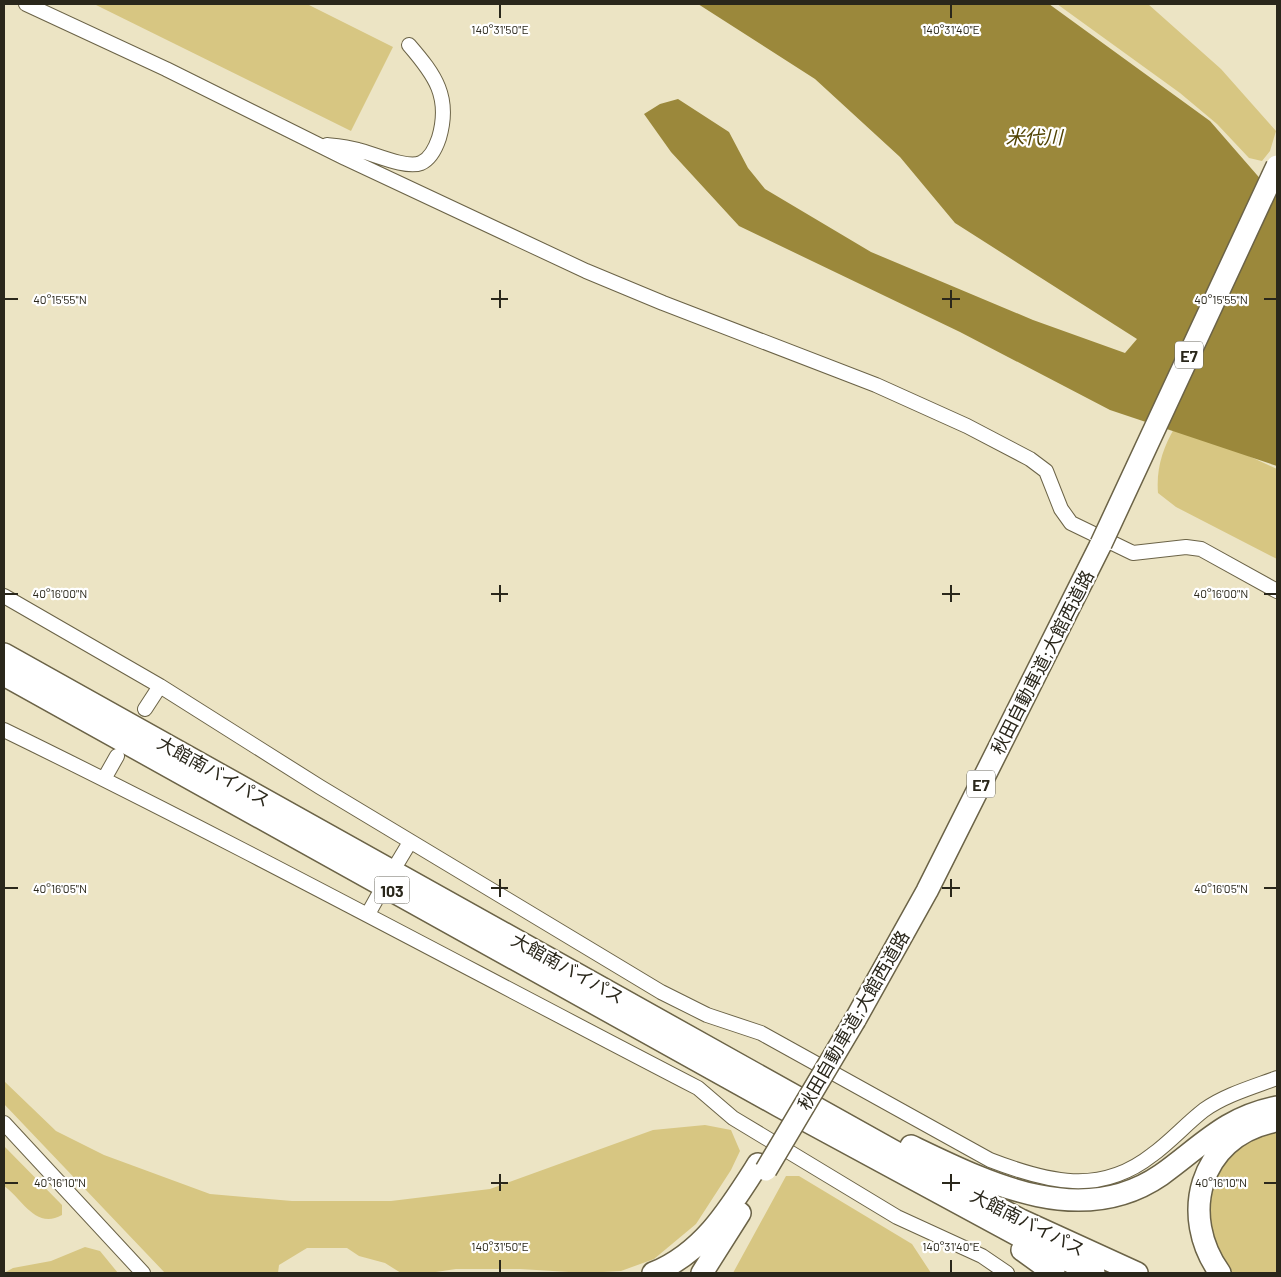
<svg xmlns="http://www.w3.org/2000/svg" width="1281" height="1277" font-family="Barlow,'Noto Sans JP',sans-serif">
<style>
.green{fill:#d7c682}
.water{fill:#9b883b}
.lines{fill:none;stroke-linecap:round;stroke-linejoin:round}
.minor-casing{stroke:#6b6347;stroke-width:16}
.highway-casing{stroke:#6b6347;stroke-width:24}
.minor{stroke:#fff;stroke-width:14}
.highway{stroke:#fff;stroke-width:21}
.highway-bridge-casing{stroke:#6b6347;stroke-width:24;stroke-linecap:butt}
.highway-bridge{stroke:#fff;stroke-width:21}
.ticks{fill:none;stroke:#2a271b;stroke-width:2}
.labels{text-anchor:middle;dominant-baseline:central;stroke-width:4.5;stroke-linejoin:round;paint-order:stroke}
.shield{fill:#fff;stroke:#6a685f;stroke-width:1}
.shield-label{font-size:16px;font-weight:bold;fill:#2a271b}
.street-label{font-size:18px;fill:#2a271b;stroke:#fff}
.water-label{font-size:19px;font-style:italic;fill:#504202;stroke:#fff}
.ticks-label{font-size:12px;text-anchor:middle;fill:#2a271b;stroke:#fff;stroke-width:4.5;stroke-linejoin:round;paint-order:stroke}
</style>
<rect width="100%" height="100%" fill="#ece4c4"/>
<path class="green" d="M94,4H307L393,47L351,131Z
M1057,4H1148L1221,69L1276,131L1270,151L1262,161L1249,158L1217,124L1180,93Z
M1175,427L1208,437L1277,469V559L1176,507L1158,493C1156,468 1163,448 1175,427Z
M4,1081L56,1131L104,1155L210,1194L292,1201H391L490,1189L653,1130L705,1125L731,1130L740,1151L731,1170L696,1224L654,1259L621,1271L585,1273L520,1269H456L429,1273H401L385,1263L359,1256L347,1248H307L279,1265L278,1273H165L4,1104Z
M1277,1131V1273H1233C1219,1260 1214,1244 1211,1226C1210,1219 1206,1210 1207,1203C1210,1166 1244,1139 1277,1131Z
M4,1146L62,1205V1215C35,1230 22,1198 4,1186Z
M786,1176H799L912,1244L931,1273H733Z
M85,1247L100,1251L118,1273H4L13,1268L51,1261Z"/>
<path class="water" d="M698,4H1049L1210,121L1277,198V466L1110,410L960,332L739,226L671,152L644,114L660,104L678,99L729,132L748,168L765,189L871,252L1033,320L1125,353L1137,339L955,223L900,157L815,79Z"/>
<g class="lines">
<defs>
<path id="minor" d="M26,4L166,69L345,158L586,271L663,303L876,385L967,426L1030,459L1046,471L1061,509L1071,523L1133,553L1186,547L1201,549L1277,591
M327,145C337,146 348,147 358,150C374,154 406,169 421,163C430,159 436,147 439,138C451,97 435,75 409,45
M4,596L160,686L320,787L661,992L707,1015L761,1033L990,1160C1047,1182 1100,1196 1152,1155C1170,1142 1186,1124 1204,1110C1225,1095 1253,1087 1277,1078
M145,709L160,686
M4,730C238,844 466,968 698,1088L733,1118L897,1217L982,1256L1007,1273
M104,779L117,756
M398,862L410,842
M368,914L378,896
M4,1123L143,1273"/>
<path id="highway" d="M4,654L949,1182L1021,1220L1137,1273
M4,675L779,1106L1045,1250L1094,1273
M855,1020L927,891L1101,544
M911,1146C988,1183 1081,1230 1161,1175C1203,1145 1224,1118 1277,1107
M1022,1250L1054,1273
M653,1273C703,1253 730,1208 758,1164
M702,1273L740,1213
M1220,1273C1179,1216 1199,1138 1272,1122"/>
</defs>
<use href="#minor" class="minor-casing"/>
<use href="#highway" class="highway-casing"/>
<use href="#minor" class="minor"/>
<use href="#highway" class="highway"/>
<defs>
<path id="highway-bridge" d="M1101,544L1277,166
M766,1170L855,1020"/>
</defs>
<use href="#highway-bridge" class="highway-bridge-casing"/>
<use href="#highway-bridge" class="highway-bridge"/>
</g>
<path class="ticks" d="M500,5V18M951,5V18M500,290V308M951,290V308M5,299H18M491,299H508M942,299H960M1264,299H1276M500,585V602M951,585V602M5,594H18M491,594H508M942,594H960M1264,594H1276M500,879V897M951,879V897M5,888H18M491,888H508M942,888H960M1264,888H1276M500,1174V1191M951,1174V1191M5,1183H18M491,1183H508M942,1183H960M1264,1183H1276M500,1260V1272M951,1260V1272"/>
<g class="labels">
<g class="shield">
<rect x="1175" y="341.5" width="28" height="27" rx="4"/>
<rect x="967" y="770.5" width="28" height="27" rx="4"/>
<rect x="374.5" y="876.5" width="35" height="27" rx="4"/>
</g>
<g class="shield-label">
<text x="1189" y="355">E7</text>
<text x="981" y="784">E7</text>
<text x="392" y="890">103</text>
</g>
<g class="street-label">
<text transform="translate(1042 662) rotate(-63)">秋田自動車道;大館西道路</text>
<text transform="translate(214 771) rotate(29)">大館南バイパス</text>
<text transform="translate(568 968) rotate(29)">大館南バイパス</text>
<text transform="translate(853 1020) rotate(-60)">秋田自動車道;大館西道路</text>
<text transform="translate(1028 1222) rotate(27)">大館南バイパス</text>
</g>
<g class="water-label">
<text x="1034" y="136">米代川</text>
</g>
</g>
<g class="ticks-label">
<text x="500" y="34">140°31'50"E</text>
<text x="951" y="34">140°31'40"E</text>
<text x="1221" y="304">40°15'55"N</text>
<text x="60" y="304">40°15'55"N</text>
<text x="1221" y="598">40°16'00"N</text>
<text x="60" y="598">40°16'00"N</text>
<text x="1221" y="893">40°16'05"N</text>
<text x="60" y="893">40°16'05"N</text>
<text x="1221" y="1187">40°16'10"N</text>
<text x="60" y="1187">40°16'10"N</text>
<text x="500" y="1251">140°31'50"E</text>
<text x="951" y="1251">140°31'40"E</text>
</g>
<rect width="1281" height="1277" fill="none" stroke="#2a271b" stroke-width="10"/>
</svg>
